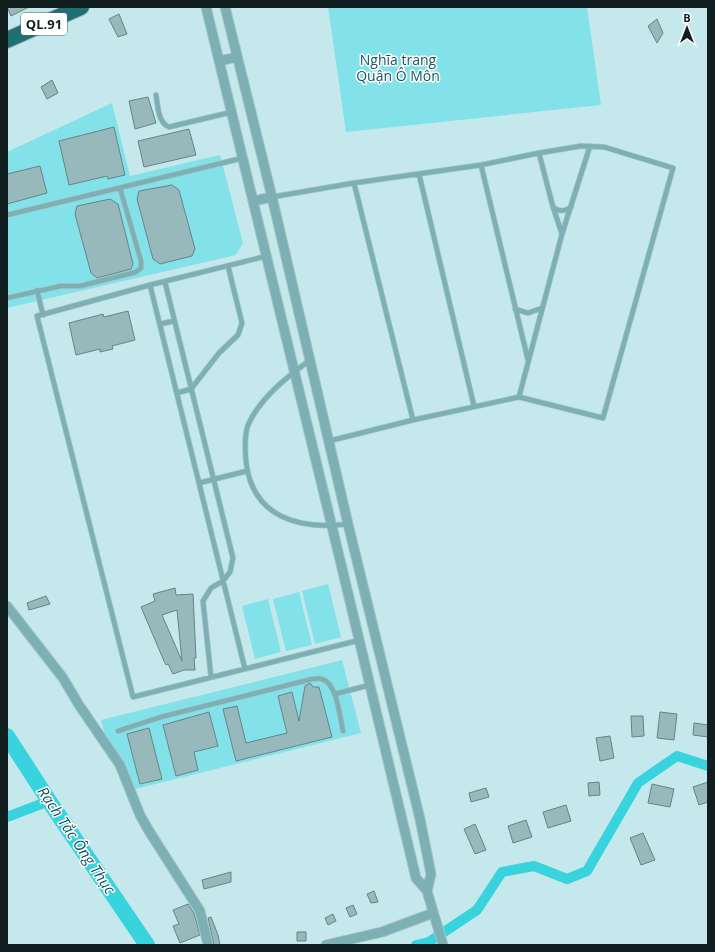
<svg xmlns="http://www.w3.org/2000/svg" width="715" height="952" font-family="'Open Sans',sans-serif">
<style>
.green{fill:#83e2e9}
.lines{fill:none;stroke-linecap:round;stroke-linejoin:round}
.canal{stroke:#39d3de;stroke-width:10}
.river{stroke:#39d3de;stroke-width:16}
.building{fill:#97b9bc;stroke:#648588;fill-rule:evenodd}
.lane-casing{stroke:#a4c4c6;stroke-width:6}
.street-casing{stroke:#a4c4c6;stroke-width:11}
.highway-casing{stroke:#a4c4c6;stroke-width:18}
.lane{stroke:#7cb0b4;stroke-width:4.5}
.street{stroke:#7cb0b4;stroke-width:9}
.highway{stroke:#206f74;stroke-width:16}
.labels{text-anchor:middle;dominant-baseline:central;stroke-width:3;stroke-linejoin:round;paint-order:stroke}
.shield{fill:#fff;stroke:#586262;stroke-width:1}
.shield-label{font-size:13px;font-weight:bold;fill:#111e1f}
.park-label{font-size:14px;fill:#18565b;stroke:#fff}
.water-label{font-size:15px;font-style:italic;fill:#0f5054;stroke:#fff}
</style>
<rect width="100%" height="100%" fill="#c4e8eb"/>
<path class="green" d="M328,7H587L601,105L346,132Z
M112,103L130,176L220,155L243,243L236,255L7,308V152Z
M328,584L341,637L315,644L302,591Z
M299,592L312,645L286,651L273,599Z
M268,599L281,652L255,659L242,606Z
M342,660L361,733L135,789L126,766L105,735L101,720Z"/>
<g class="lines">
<path class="canal" d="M7,817L49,801
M416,945L429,942L477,910L502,872L534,866L567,879L587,871L638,783L677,756L708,766"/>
<path class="river" d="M7,736L49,801L147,945"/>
</g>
<path class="building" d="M7,7H29L11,16Z
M119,14L127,34L118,37L109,19Z
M657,19L663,33L657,43L648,26Z
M52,80L58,93L47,99L41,87Z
M148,97L156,123L135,129L129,101Z
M114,127L125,175L108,179L107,176L69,185L59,141Z
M189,129L196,155L144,167L138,141Z
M40,166L47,193L7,204V174Z
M172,185L179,190L195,249L192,256L160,264L153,259L137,199L139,191Z
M110,199L118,204L133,264L131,269L97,278L91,273L75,214L77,206Z
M128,311L135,340L112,346L113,349L100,352V349L76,355L69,323L103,314L104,317Z
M175,588L176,595L193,594L196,658H194L195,670H184L173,674L168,664L166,665L164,661L141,607L155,601L153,594ZM177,610L182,661L162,615Z
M46,596L50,604L29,610L27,603Z
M310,683L313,687H319L332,737L236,761L223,709L237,706L246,743L287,733L278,696L292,692L299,721L305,686Z
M209,712L218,746L194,752L198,770L176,776L163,725Z
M660,712L677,714L674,740L657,738Z
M631,716H643L644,736L632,737Z
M694,723L708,725V737L693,735Z
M149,728L162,779L140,784L127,734Z
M610,736L614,758L600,761L596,738Z
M599,782L600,795L589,796L588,783Z
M708,782V802L699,805L693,787Z
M652,784L674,789L670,807L648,803Z
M486,788L489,797L471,802L469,793Z
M566,805L571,821L548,828L543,812Z
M526,820L532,837L513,843L508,826Z
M475,824L486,850L475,854L464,829Z
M643,833L655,860L641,865L630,838Z
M231,872V882L204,889L202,880Z
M374,891L378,902L371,903L367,894Z
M188,904L194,913L200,935L180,943L173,926L179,924L173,910Z
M353,905L357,914L350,917L346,908Z
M333,914L336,921L328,925L325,918Z
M211,917L218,935L220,945H214L208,918Z
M297,932H306V941H297Z"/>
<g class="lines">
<defs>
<path id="lane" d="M156,95C158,106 158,123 169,127L232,112
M481,165L528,360
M419,174L474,406
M354,183L481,165L539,153L553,207L562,234L519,397L413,420
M272,197L354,183L413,420L329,441
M553,207C559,212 564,212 571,207
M7,215L243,158
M562,234L590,146
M267,256L150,285L37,316L133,697L360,640
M165,282L233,558L230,572L223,581L211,588L203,601L211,677
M150,285L245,669
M37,290L43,315
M7,298L61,286H80L136,272L141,268V261L120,188
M515,309L528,313L542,308
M160,324L174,321
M310,360C287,377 260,398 248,425C244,436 245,450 246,461C252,518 300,530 348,524
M177,393L191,389L219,353L238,335L242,323L228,266
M519,397L603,418L673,168L604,147L581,146L539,153
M199,483L247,471
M335,694L370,685
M118,731L161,717L312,679C315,679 319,678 322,679C337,683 340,718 343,731"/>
<path id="street" d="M206,7L341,564L416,878L427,891
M225,7L272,197L348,524L420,819L431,874L427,891L443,945
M219,61L237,57
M253,201L272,197
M7,606L63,678L79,705L120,765L140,815L149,831L200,911L208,945
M326,945L382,932L433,913"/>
<path id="highway" d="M7,40L81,7"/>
</defs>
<use href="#lane" class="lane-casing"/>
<use href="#street" class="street-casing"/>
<use href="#highway" class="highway-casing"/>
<use href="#lane" class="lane"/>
<use href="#street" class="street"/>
<use href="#highway" class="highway"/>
</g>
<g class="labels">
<rect class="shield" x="21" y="13" width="46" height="22" rx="3"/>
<g class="shield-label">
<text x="44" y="24">QL.91</text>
</g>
<g class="park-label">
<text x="398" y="59">Nghĩa trang<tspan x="398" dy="16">Quận Ô Môn</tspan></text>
</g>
<g class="water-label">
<text transform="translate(77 840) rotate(56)">Rạch Tắc Ông Thục</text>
</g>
</g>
<rect width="715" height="952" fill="none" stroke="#111e1f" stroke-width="16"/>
<g transform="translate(687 28)" stroke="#ffffff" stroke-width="3" paint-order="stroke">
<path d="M0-3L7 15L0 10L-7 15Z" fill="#111e1f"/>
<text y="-6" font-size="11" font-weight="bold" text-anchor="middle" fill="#111e1f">B</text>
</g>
</svg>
